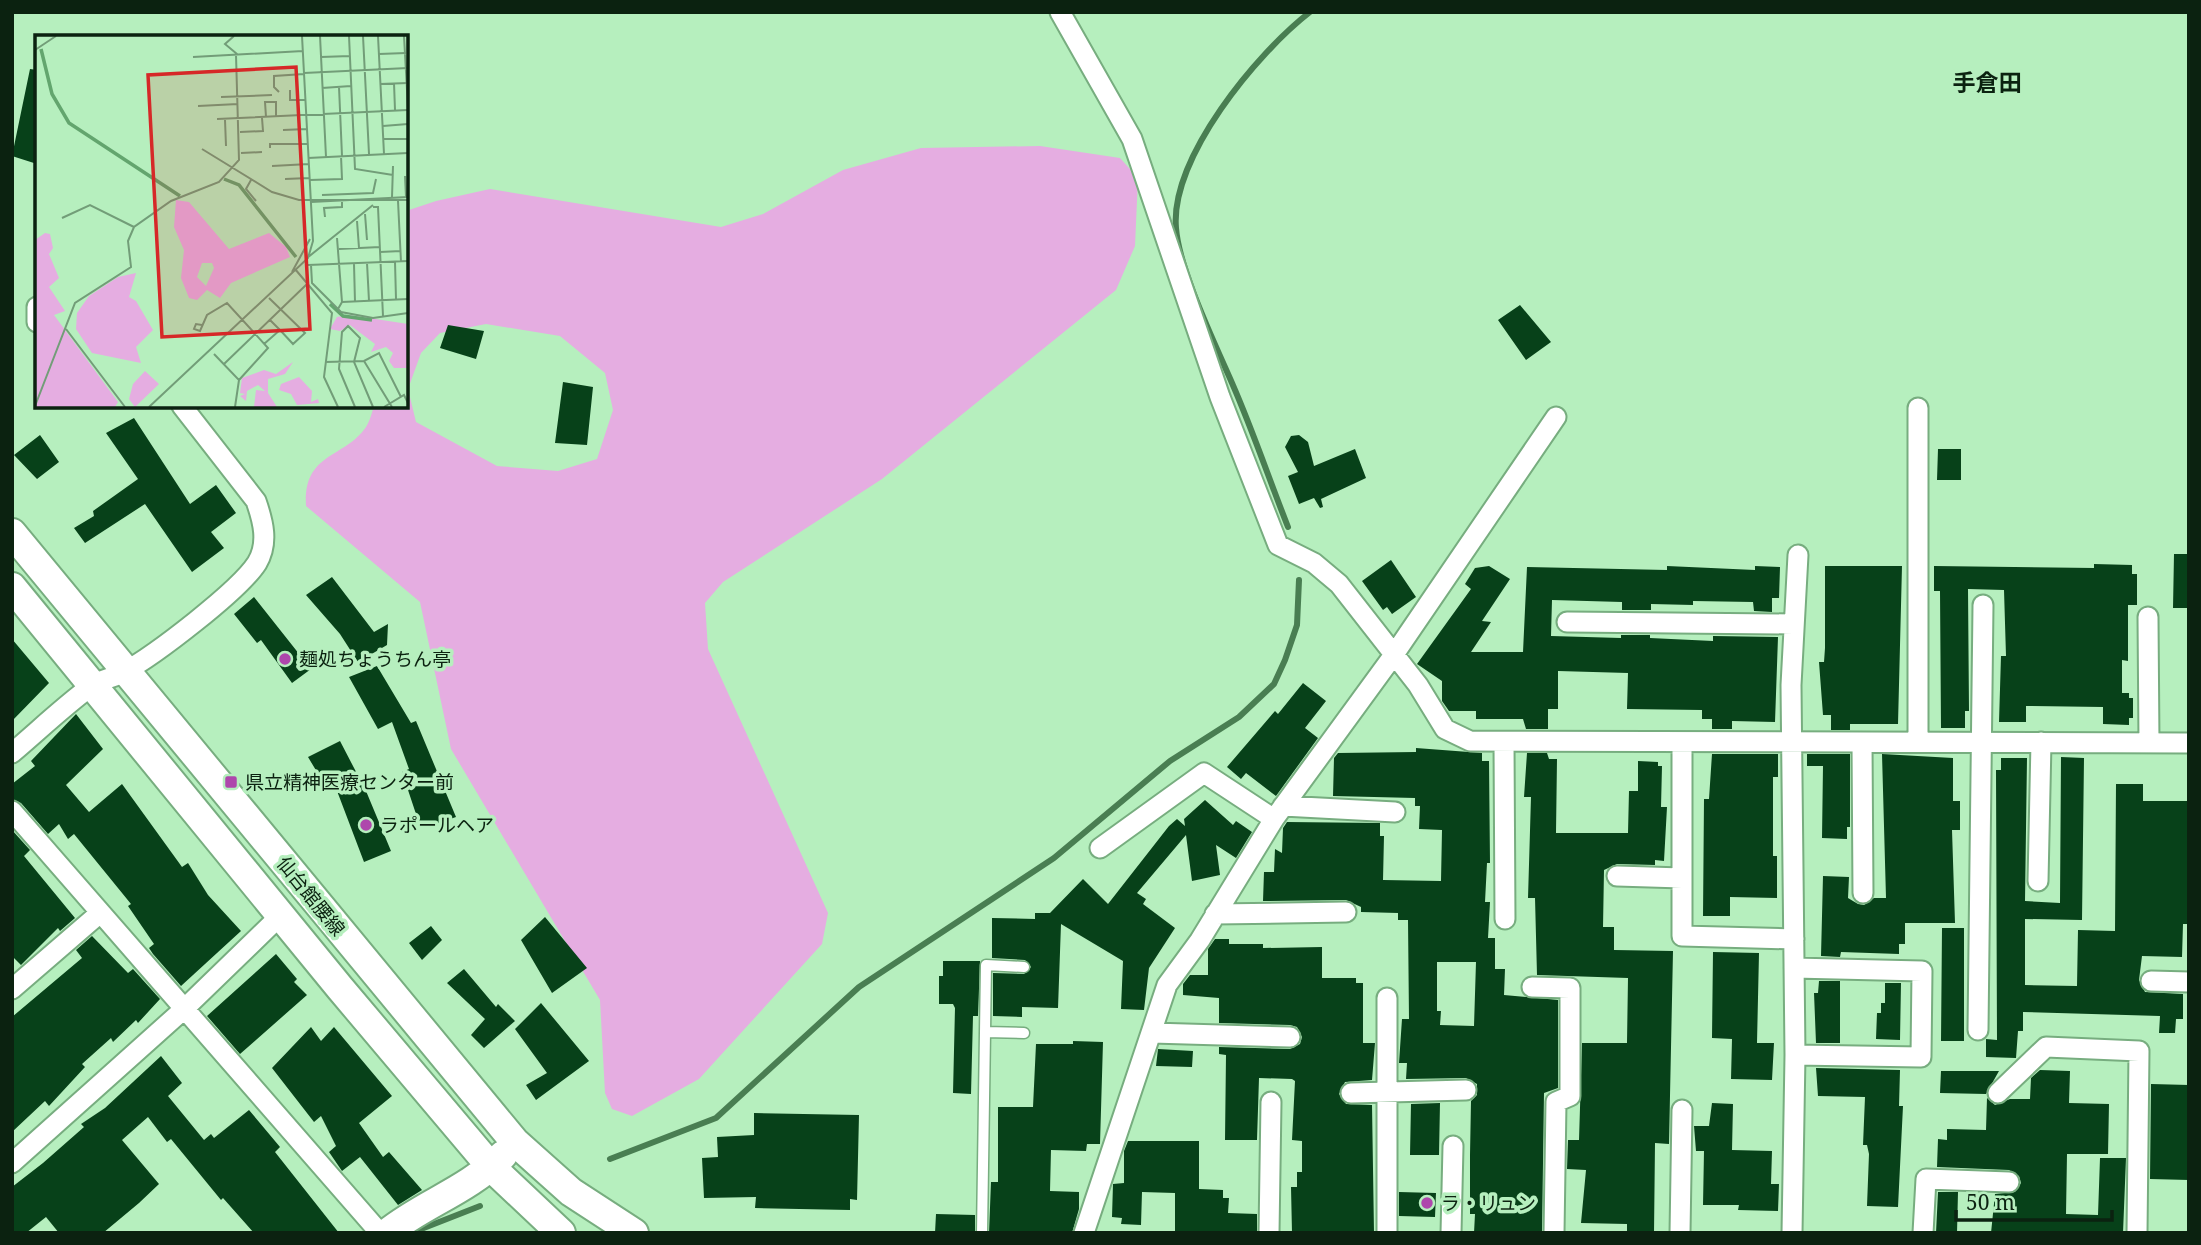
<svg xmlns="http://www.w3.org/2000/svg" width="2201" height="1245" font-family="'Noto Serif','Noto Sans JP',serif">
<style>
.green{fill:#e5ade1;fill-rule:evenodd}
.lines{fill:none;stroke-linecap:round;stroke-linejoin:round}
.stream{stroke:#497e52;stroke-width:6}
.building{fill:#074119;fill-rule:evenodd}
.lane-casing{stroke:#77ad7f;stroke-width:13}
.street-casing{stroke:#77ad7f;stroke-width:23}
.secondary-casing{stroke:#77ad7f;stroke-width:32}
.lane{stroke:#fff;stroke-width:10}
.street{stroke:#fff;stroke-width:19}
.secondary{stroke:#fff;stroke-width:28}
.poi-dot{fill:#ae47ac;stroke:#b6efbe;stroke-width:2.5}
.labels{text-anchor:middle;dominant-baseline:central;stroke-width:7;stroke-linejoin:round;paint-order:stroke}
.poi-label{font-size:19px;fill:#0b2210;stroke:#b6efbe;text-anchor:start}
.street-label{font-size:19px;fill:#0b2210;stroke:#b6efbe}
.quarter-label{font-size:23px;font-weight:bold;fill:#0b2210;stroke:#b6efbe}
.inset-river{fill:none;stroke:#63a56e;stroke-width:3.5}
.inset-road{fill:none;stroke:#729d78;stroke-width:2}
.view{fill:#d62828;fill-opacity:0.15;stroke:#d62828;stroke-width:3.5}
.inset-edge{fill:none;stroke:#0b2210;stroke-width:3.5}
</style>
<rect width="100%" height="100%" fill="#b6efbe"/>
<path class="green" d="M1040,146L1120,158L1138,178L1135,246L1116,290L882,479L723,582L705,603L708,649L828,913L822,944L699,1079L632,1116L612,1109L605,1093L600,1000L451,749L420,602L306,506C303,452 344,459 366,427C370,421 372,412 374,406H406V211L436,201L490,189L721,227L763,214L843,170L921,148ZM486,324L560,336L605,373L613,410L597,459L558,471L497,466L416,422L408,389L421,353L440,333Z"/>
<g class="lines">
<path class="stream" d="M1288,527C1269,479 1253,431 1232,383C1215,344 1179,269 1176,228C1170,158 1257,53 1310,12
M610,1159L716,1118L859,987L1054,858L1170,761L1239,717L1274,684L1285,660L1297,625L1299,580
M411,1233L480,1206"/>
</g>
<path class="building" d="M30,69L37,70V164L12,156Z
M1520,305L1551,342L1526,360L1498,320Z
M448,325L484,331L476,359L440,348Z
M563,382L593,387L587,445L555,443Z
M134,418L190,504L216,485L236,513L211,532L224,548L192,572L145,504L85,543L74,528L94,516L93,511L138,479L106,433Z
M40,435L59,462L37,479L14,455Z
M1299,435L1308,442L1314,466L1355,449L1366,478L1321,499L1323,507L1320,508L1314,498L1299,504L1288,476L1298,472L1285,447L1291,436Z
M1938,449H1961V480H1937Z
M2174,554H2189V608H2173Z
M1391,560L1416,597L1392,614L1387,607L1383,610L1362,581Z
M2094,564L2132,565V574H2137V605H2128V661L2122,660V693H2129V698H2133V718H2129V725L2103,724V707L2026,706V722H1999L2001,656H2006L2004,590L1968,589L1969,711H1965V728H1941L1940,591H1934V566L2094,568Z
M1489,566L1510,579L1482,621L1491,622L1471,652H1523L1527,567L1667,570V566L1755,570V566L1780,567L1779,598H1772V612L1754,611L1753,602L1693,601V605L1651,604V610H1622V602L1552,600L1551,636L1621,638V635H1650V638L1713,641V636L1778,637L1775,722L1732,721V729H1712V719H1702V710L1627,709L1628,673L1558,671V709H1548V729H1526L1523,719H1476V711H1449L1442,701V681L1417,664L1471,589L1465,584L1475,568Z
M1825,566H1902L1898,724H1850V730H1831V715H1823L1819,662H1824L1825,648Z
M332,577L374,632L388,624L387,645L358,662L340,634L306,595Z
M254,597L311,669L292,683L261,640L257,643L234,614Z
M12,639L49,683L12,721Z
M377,666L411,723L416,721L456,817L421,829L402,772L409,769L392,722L378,729L349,677Z
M1303,683L1326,701L1305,728L1318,738L1276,796L1246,773L1241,779L1227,767L1275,711L1278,714Z
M76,714L103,749L66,785L89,812L122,784L182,867L188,863L208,895L241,931L181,986L153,954L149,948L154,944L128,906L131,904L74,834L68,839L59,824L48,834L21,803L12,799V784L35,766L31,761Z
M340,741L366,791L391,851L364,862L334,783L326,787L308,757Z
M1416,748L1482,753V761H1489L1490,863H1487L1485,902H1490L1488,938H1495V969H1505L1504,995L1558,1000V1088L1544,1093L1542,1233H1474L1475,1214H1470V1155L1471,1101L1477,1095V1084L1466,1078L1406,1079L1407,1063H1399L1402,1019H1409L1408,920H1398V913L1361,912V907L1346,900L1263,901L1264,872H1274L1275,849L1282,853L1283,828L1287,822L1380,823V836H1384L1383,880L1441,881L1442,830L1419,829L1420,806H1415V798L1333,796L1334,758L1338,753L1416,752ZM1437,962H1476L1474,1026L1440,1025L1441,1011H1437Z
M1527,753H1547L1549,759H1557L1556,833H1628L1629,791H1638V761L1658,762V766H1662L1661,807H1667L1664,861L1655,860V865L1617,864L1604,870L1603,927H1614V950L1673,951L1669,1144L1655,1143L1654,1233H1627V1224L1581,1223L1586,1170L1567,1169L1568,1140H1579L1582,1043H1627L1628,978L1537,975L1535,898H1528L1531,797H1524Z
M1712,754H1778V777H1773V856H1777V898L1730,897V916H1703L1704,799H1709Z
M1807,754H1850V827H1847V839L1822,838L1823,766H1807Z
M1882,754L1953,758V801H1960V830H1952L1955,923H1905V944H1899V954L1841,952L1840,957L1821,956L1823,876L1849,877L1848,898L1858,904L1864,905L1874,898H1886Z
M2061,757L2084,758L2082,920L2025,919V985L2077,986L2078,930L2115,931L2116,784H2143V801H2189V924H2183L2182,957L2142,956L2139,980L2145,992L2183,994V1019H2176L2175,1033H2159L2160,1016L2023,1012V1031H2018L2016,1058L1986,1057V1039L1997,1040L1996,770H2001V758H2027L2025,901L2060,903Z
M1205,800L1233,825L1236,821L1252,832L1236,858L1216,845L1220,875L1192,881L1186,835L1137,893L1146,899L1143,904L1175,928L1149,968L1144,1010L1121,1009L1123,961L1061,924L1058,1008L1022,1007V1017L993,1016V973L1024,974L1031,967L1025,960L992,958V918L1035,919V913H1050L1083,879L1108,904L1169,826L1177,819L1185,826L1184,819Z
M12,830L30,850L24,856L75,918L60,931L58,928L21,965L12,956Z
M545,917L587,968L552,993L521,940Z
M431,926L442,940L422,960L409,943Z
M1942,928H1964V1041H1941Z
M92,936L128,973L133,969L160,999L138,1023L136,1020L113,1042L111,1038L82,1064L85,1067L49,1106L45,1101L12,1132V1017L82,958L76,950Z
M1215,939H1229V944H1263V948L1322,947V978H1356V983H1363V1043H1375L1372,1080L1345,1082L1339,1094L1346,1104L1372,1105L1374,1233H1292L1291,1187H1297V1172H1302V1141L1292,1140L1295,1081L1292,1079L1259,1078L1257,1140H1225L1226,1055L1219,1054V1047L1290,1049L1300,1044L1302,1037L1297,1027L1290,1025L1219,1023V998L1183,995V984L1190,975H1208V949Z
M1713,952L1759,953L1757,1043H1774L1772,1080L1731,1079L1732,1039L1712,1038Z
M276,954L297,979L294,982L307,995L240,1054L207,1016Z
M943,961H980L978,1016H973L971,1094L953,1093L955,1008L953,1004H939V976H943Z
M464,969L496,1007L498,1004L515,1021L484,1048L471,1035L485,1019L447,983Z
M1819,981H1840V1043H1816L1814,993H1818Z
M1885,983H1901L1900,1040L1876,1039L1877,1013H1881V1003H1885Z
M541,1003L589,1061L536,1100L526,1085L547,1073L515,1029Z
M311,1027L321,1041L334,1027L392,1096L359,1123L383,1157L389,1152L422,1190L398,1205L360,1157L342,1171L329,1152L336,1146L321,1116L314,1122L272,1068Z
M1073,1041L1103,1042L1100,1144H1087L1086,1151L1051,1150L1050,1191L1079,1192V1209L1072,1233H989L991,1182H998V1107H1033L1036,1044H1073Z
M1158,1049L1193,1051L1192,1067L1156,1066Z
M161,1056L182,1083L168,1096L204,1140L211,1134L214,1138L249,1110L280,1147L275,1152L339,1233H254L223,1198L221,1200L171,1139L167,1142L148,1117L122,1140L159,1184L139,1203L103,1233H59L46,1217L26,1233H12V1187L43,1163L84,1127L81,1124L105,1108Z
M1816,1068L1900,1070L1899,1106H1903L1898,1207L1867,1206L1869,1154L1867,1145H1863L1865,1097L1818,1096Z
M2040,1070L2070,1071L2069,1103L2109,1104L2108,1154H2067L2066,1214L2098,1215L2100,1158H2126L2123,1233H1991L1995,1194L2015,1192L2021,1183L2019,1176L2009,1170L1937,1167L1938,1139L1947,1140V1129L1986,1130L1987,1098L1995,1105L2010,1099H2030L2031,1078Z
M1941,1071H1999L1986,1094L1940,1093Z
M2151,1084L2189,1085V1180L2150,1179Z
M1440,1103L1439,1155H1410L1411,1104Z
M1712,1103L1733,1104L1732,1150L1772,1151L1771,1184H1779L1778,1211L1738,1210L1739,1205H1703L1704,1151H1696L1694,1126H1709Z
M754,1113L859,1115L857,1200L850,1199V1210L755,1208L756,1197L704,1198L702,1158L718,1157L717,1137L754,1135Z
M1128,1141H1199V1189L1223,1190V1198H1229L1228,1213L1257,1214V1233H1175V1193L1142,1192L1141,1225L1121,1224L1122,1218L1112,1217L1113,1184L1124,1183V1151Z
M1399,1192L1436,1193L1435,1217L1399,1216Z
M1938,1192H1958L1957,1233H1936Z
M936,1214L975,1215V1233H935Z"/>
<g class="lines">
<defs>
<path id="lane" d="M985,1032L1024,1033
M982,1233L986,965L1024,967"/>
<path id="street" d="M1060,12L1132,139L1220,397L1278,545L1314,563L1339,584L1418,685L1445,729L1470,741L2189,743
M37,307V322
M1918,408V742
M2148,617L2149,743
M1567,622L1793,624
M1504,742L1505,919
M1862,742L1863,893
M1682,743V936L1794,939
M12,753C38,731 63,707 90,687C100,679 114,678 124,672C155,655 239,591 257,563C269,543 263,521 256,501L182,406
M1283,806L1395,812
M12,811L380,1233
M1100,848L1204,773L1274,819
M1617,876L1682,878
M2038,881L2041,742
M1215,914L1346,912
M1794,968L1922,971L1921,1057L1795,1055
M2151,981L2189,982
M1532,987L1570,988V1096L1556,1102L1554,1233
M12,989L100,913
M1978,1030L1983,605
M1152,1033L1290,1037
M1351,1093L1466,1090
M1998,1093L2046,1047L2139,1051L2137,1233
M12,1163L183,1010L282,914
M1084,1233L1167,985L1200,940L1274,819L1393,656L1556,417
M1269,1233L1271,1102
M1387,1233V998
M1451,1233L1453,1146
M1680,1233L1682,1110
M1792,1233L1795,1055L1791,685L1798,555
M1923,1233L1926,1179L2009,1182"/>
<path id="secondary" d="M12,533L515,1142L571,1192L634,1233
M12,587L340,988L491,1167L561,1233
M387,1233C426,1202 466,1192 503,1155"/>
</defs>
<use href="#lane" class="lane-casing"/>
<use href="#street" class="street-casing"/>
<use href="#secondary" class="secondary-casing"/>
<use href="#lane" class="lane"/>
<use href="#street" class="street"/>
<use href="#secondary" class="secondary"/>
</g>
<g class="poi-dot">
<circle cx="285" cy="659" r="7"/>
<rect x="224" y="775" width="14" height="14" rx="3.5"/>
<circle cx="366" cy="825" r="7"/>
<circle cx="1427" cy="1203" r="7"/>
</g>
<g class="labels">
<g class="poi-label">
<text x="299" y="659">麺処ちょうちん亭</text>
<text x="245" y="782">県立精神医療センター前</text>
<text x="380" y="825">ラポールヘア</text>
<text x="1441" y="1203">ラ・リュン</text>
</g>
<g class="street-label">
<text transform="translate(311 896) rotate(51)">仙台館腰線</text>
</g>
<g class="quarter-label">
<text x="1987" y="82">手倉田</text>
</g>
</g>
<g transform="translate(35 35)">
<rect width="373" height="373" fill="#b6efbe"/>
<path d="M141,165L154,167L194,214L234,198L251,212L255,222L196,248L185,263L172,255L162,265L154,263L146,243L149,215L139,192ZM167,228H177L179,233L171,251L162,242ZM10,198L15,199L18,213L14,219L24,243L14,252L30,276L19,280L83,367L80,372H0V205ZM101,238L94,262L101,266L118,295L101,312L106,328L57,318L41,294L42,278L54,261L83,242ZM314,280L373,289V333H359L354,326L358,318L351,312L336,317L340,309L315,290L305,296L295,294L302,282ZM258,327L250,339L233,344V358L242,372H219L221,355L230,356L223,350L212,356L211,366L205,361L210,359L205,358L207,343L229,335L241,339ZM110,336L124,349L100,372L94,364L98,349ZM264,342L277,356L276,367L283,364L284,368L262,370L256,359L244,355L246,349Z" fill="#e5ade1" fill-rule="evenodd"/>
<path class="inset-river" d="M6,14L17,59L34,88L145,161M189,144L204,150L261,222M295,269L308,281L337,285"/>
<path class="inset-road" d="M199,1L190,9L202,19M285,1L291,122M314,1L320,134L358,140M328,1L334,119M343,1L349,119M369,1L373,73M0,15L21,1M344,19L371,18M158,22L268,16M286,22L315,21M269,38L373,33M359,48L360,75M345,49L373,48M304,52L307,121M287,53L316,51M255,55V65H270M244,57L239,52V41L269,39M186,62L237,60M163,71L203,69M231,82L230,67H241V82M182,84L373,75M190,85L191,111M348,91L373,89M248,95L272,94M205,97L228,96L227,83M348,104H373M235,113V109H273M167,114L237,157L264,165H373M206,118L227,117M273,123L373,118M237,131L274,129M370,141L371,162M250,144L274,143M216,145L211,154L221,166M275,145L307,144L306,121M287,160L338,158L341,144M357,162L358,131M363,166L366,227M276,167L373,162M338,172H343L348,281M330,179L332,205M290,182L289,173L307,172V167M27,183L55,170L99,192M322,186L324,213M302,203L307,267L303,274M304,214L345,212M345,217L366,216M272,223L338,170M360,227L361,264M332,228L334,266M319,229L320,267M273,230L373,226M276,230L277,248L306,277L338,283L373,278M260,234L297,278L289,342L303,372M257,237L275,204M234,263L270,298L258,309L245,295M307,267L373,264M167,290L161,289L159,294L165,296L172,280L192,268L233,313L204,345M31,294L90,372M229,309L245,295L235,285M179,319L204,345L200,372M329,326L357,372M290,327L329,326L344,318L366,362M189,329L272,249M0,371L40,268L96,232L93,206L99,192L136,166L184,147L204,125L201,20M114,372L273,223L278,206L267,1M320,372L304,334L307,297L313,291L325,303L319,327L338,372M349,372L369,360L373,368"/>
<path class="view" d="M261,32L275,294L127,302L113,40Z"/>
<rect width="373" height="373" class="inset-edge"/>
</g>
<rect width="2201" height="1245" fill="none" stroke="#0b2210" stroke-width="28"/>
<path d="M1956 1210v10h156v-10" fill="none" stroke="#0b2210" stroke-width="3.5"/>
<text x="1966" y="1210" font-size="21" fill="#0b2210" stroke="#b6efbe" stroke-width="5" paint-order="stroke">50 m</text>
</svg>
